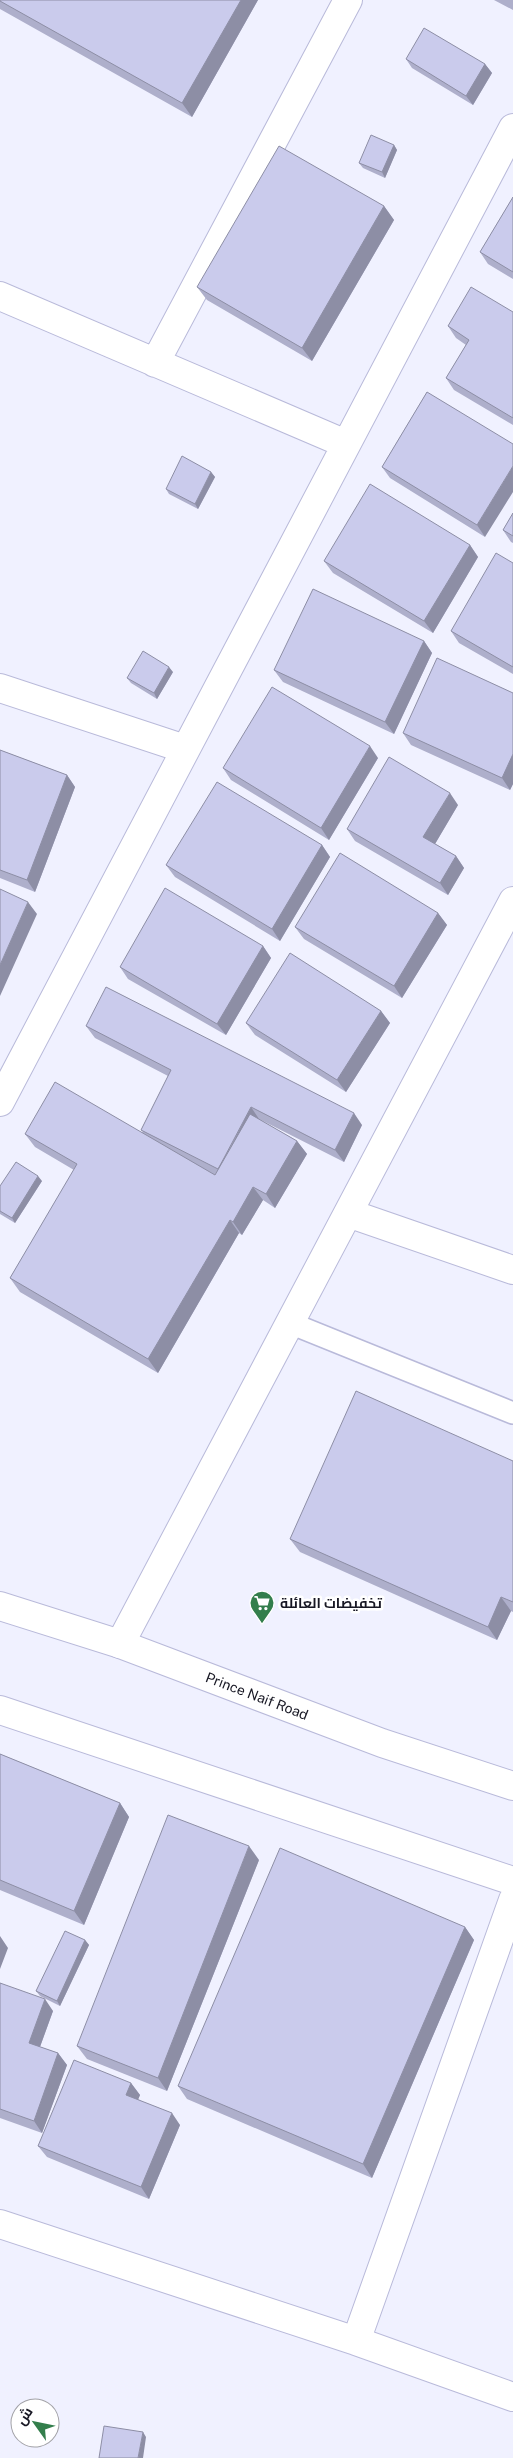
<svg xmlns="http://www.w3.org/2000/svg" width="513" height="2458" font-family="'Public Sans',Cairo,sans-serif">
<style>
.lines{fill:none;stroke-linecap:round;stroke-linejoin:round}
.lane-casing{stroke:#b9bada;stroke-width:24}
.street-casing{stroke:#b9bada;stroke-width:30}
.primary-casing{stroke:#b9bada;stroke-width:30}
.lane{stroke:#fff;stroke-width:21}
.street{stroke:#fff;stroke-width:28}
.primary{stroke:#fff;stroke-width:28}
.wall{fill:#aeafcb}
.shaded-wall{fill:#8d8ea5}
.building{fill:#cacbec;stroke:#8d8ea5}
.labels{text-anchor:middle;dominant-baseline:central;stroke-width:5;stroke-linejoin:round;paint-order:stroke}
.poi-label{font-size:14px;font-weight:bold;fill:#171723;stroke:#fff;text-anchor:start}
.street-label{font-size:14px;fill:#171723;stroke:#fff}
</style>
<rect width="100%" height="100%" fill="#f0f1ff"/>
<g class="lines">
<defs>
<path id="lane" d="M290,1323L513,1413"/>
<path id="street" d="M0,296L346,444
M155,363L348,0
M0,688L185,749
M0,1102L513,128
M348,1213L513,1270
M120,1644L513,901
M0,2224L356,2341L513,2397
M356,2341L513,1900"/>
<path id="primary" d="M0,1606L120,1644L382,1743L513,1786
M0,1710L513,1881"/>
</defs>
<use href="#lane" class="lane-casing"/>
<use href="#street" class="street-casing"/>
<use href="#primary" class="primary-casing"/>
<use href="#lane" class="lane"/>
<use href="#street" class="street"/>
<use href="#primary" class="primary"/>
</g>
<path class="wall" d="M0,0H258L192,117L0,9Z
M494,0H513V10Z
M406,59L485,64L492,73L473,105L412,68Z
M394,145L397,150L385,178L363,168L359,163Z
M513,197V279L488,264L480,252Z
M384,206L394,220L312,361L207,300L197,287Z
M513,312V425L454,390L446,378L466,345L456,338L448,326Z
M427,392L485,537L390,478L382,467Z
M211,472L215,477L198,509L169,494L166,489Z
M513,513V543L511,542L503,530Z
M470,545L478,557L433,633L333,573L324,561Z
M513,563V674L459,643L451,631Z
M424,641L432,653L394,734L283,682L274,670Z
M173,672L157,699L131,683L127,678Z
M513,693V784L510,790L411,745L403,733Z
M0,750L67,775L75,787L35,892L0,878Z
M378,758L329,840L231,780L223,768Z
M458,805L435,844L456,856L464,868L448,895L355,841L347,829Z
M322,845L330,857L280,941L175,877L166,865Z
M438,913L447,925L402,998L304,939L295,927Z
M263,946L271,958L226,1035L128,979L120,967Z
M381,1011L390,1023L346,1092L255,1035L246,1023Z
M86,1026L362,1125L344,1162L259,1119L297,1141L307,1154L275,1208L263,1200L242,1235L239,1233L158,1373L20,1292L10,1278L74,1170L35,1147L25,1134L143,1132L141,1130L168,1076L95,1038Z
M42,1181L15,1223L0,1214V1186Z
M513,1461V1612L511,1611L497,1640L300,1552L290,1539Z
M0,1754L120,1803L129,1817L84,1925L0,1890Z
M259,1860L167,2091L87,2059L77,2046Z
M465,1927L474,1940L372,2178L187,2099L178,2086Z
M85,1940L89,1945L60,2006L40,1996L36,1991Z
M0,1983L53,2011L40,2047L58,2053L67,2065L42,2133L0,2118Z
M131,2083L140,2095L138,2099L180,2125L149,2199L47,2157L38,2146Z"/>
<path class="shaded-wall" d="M241,0H258L192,117L182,103Z
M485,64L492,73L473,105L466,96Z
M394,145L397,150L385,178L382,172Z
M384,206L394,220L312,361L302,348Z
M513,466V492L485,537L477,525Z
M211,472L215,477L198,509L195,504Z
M470,545L478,557L433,633L424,621Z
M424,641L432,653L394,734L385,722Z
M169,667L173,672L157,699L154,693Z
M370,746L378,758L329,840L321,828Z
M513,754V784L510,790L502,778Z
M67,775L75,787L35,892L27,880Z
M450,793L458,805L432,849L423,837Z
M322,845L330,857L280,941L272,929Z
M456,856L464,868L448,895L440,883Z
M28,902L37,914L0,996V965Z
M438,913L447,925L402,998L394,986Z
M263,946L271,958L226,1035L217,1024Z
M381,1011L390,1023L346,1092L337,1080Z
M251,1107L259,1119L219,1170Z
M354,1113L362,1125L344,1162L335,1150Z
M297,1141L307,1154L275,1208L266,1194Z
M38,1176L42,1181L15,1223L12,1218Z
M253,1187L263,1200L242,1235L233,1222Z
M230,1220L239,1233L158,1373L148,1359Z
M501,1597L511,1611L497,1640L488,1627Z
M120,1803L129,1817L84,1925L74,1911Z
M249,1846L259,1860L167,2091L158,2078Z
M465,1927L474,1940L372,2178L363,2164Z
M0,1936L8,1948L0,1969Z
M85,1940L89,1945L60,2006L57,2001Z
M45,1999L53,2011L37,2055L29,2043Z
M58,2053L67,2065L42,2133L34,2121Z
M131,2083L140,2095L135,2107L126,2095Z
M172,2113L180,2125L149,2199L141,2187Z
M143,2432L146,2437L143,2458H138Z"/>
<path class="building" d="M0,0H241L182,103L0,1Z
M424,28L485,64L466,96L406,59Z
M371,135L394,145L382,172L359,163Z
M279,146L384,206L302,348L197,287Z
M513,197V272L480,252Z
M471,287L513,312V418L446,378L469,340L448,326Z
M427,392L513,444V466L477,525L382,467Z
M182,456L211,472L195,504L166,489Z
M370,484L470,545L424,621L324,561Z
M513,513V536L503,530Z
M496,553L513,563V667L451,631Z
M313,589L424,641L385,722L274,670Z
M143,651L169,667L154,693L127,678Z
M437,658L513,693V754L502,778L403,733Z
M272,687L370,746L321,828L223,768Z
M0,750L67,775L27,880L0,870Z
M389,757L450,793L423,837L456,856L440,883L347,829Z
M217,782L322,845L272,929L166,865Z
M340,853L438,913L394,986L295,927Z
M165,888L263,946L217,1024L120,967Z
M0,889L28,902L0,965Z
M290,953L381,1011L337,1080L246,1023Z
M106,987L354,1113L335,1150L251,1107L224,1158L218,1169L141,1130L171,1070L86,1026Z
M55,1082L215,1175L250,1114L297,1141L266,1194L253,1187L233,1222L230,1220L148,1359L10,1278L77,1164L25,1134Z
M16,1162L38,1176L12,1218L0,1211V1186Z
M356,1391L513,1461V1602L501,1597L488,1627L290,1539Z
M0,1754L120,1803L74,1911L0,1880Z
M168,1815L249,1846L158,2078L77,2046Z
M280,1848L465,1927L363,2164L178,2086Z
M65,1931L85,1940L57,2001L36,1991Z
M0,1983L45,1999L29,2043L58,2053L34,2121L0,2109Z
M74,2060L131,2083L126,2095L172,2113L141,2187L38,2146Z
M104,2426L143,2432L138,2458H99Z"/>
<defs>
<symbol id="supermarket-pin" viewBox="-11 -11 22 30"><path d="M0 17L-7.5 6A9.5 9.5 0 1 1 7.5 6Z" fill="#337e4c" stroke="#fff"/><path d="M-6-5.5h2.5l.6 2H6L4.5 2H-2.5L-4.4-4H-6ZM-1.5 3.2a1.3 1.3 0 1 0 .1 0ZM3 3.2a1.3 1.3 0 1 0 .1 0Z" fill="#fff"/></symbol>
</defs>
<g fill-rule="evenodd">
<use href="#supermarket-pin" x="248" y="1589" width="28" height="38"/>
</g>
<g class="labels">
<g class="poi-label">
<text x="280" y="1603">تخفيضات العائلة</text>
</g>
<g class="street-label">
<text transform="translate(257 1696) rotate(21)">Prince Naif Road</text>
</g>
</g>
<g transform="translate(35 2423) rotate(303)"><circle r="24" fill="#ffffff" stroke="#a2a2a7"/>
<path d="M0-4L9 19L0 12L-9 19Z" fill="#337e4c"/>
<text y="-8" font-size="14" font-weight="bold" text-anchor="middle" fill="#171723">ش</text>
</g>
</svg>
